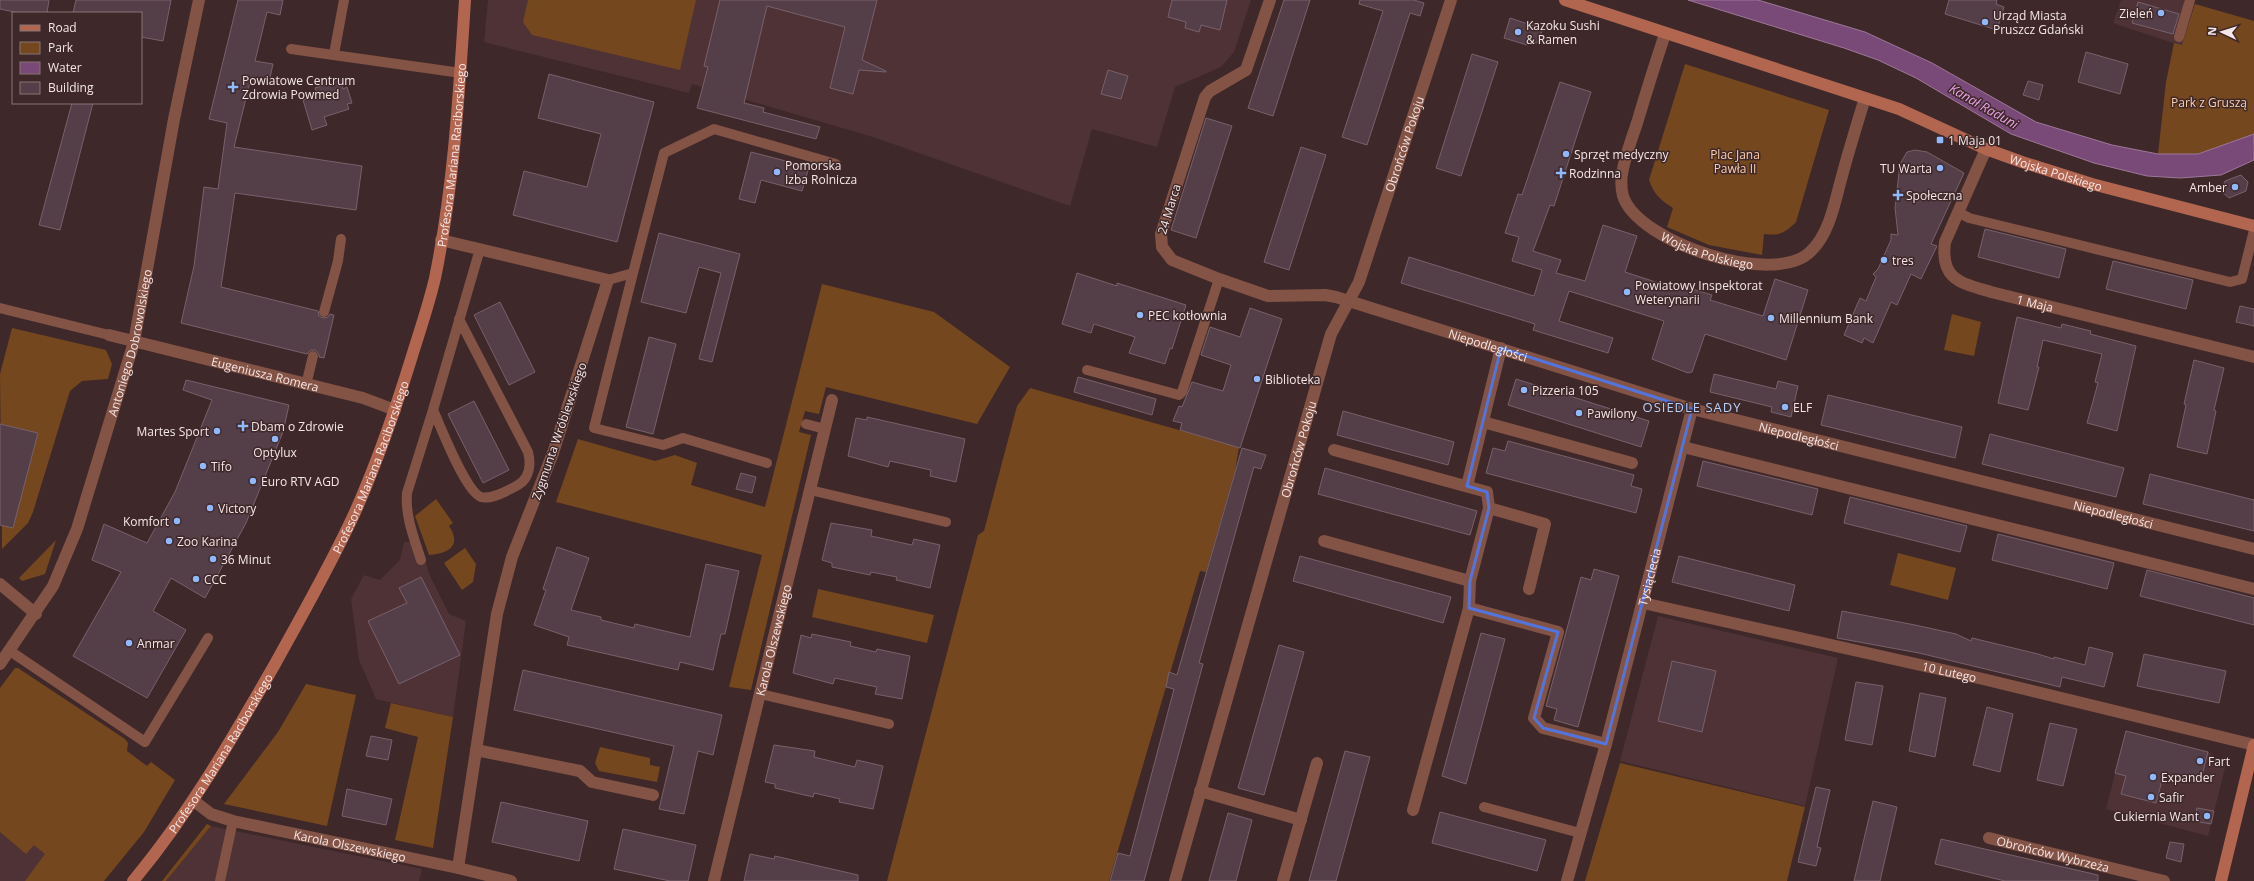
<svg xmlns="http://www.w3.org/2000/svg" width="2254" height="881" font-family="'Open Sans',sans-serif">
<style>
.built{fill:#4f3235}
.green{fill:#75471e}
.water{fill:#794977;stroke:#9e7899}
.building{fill:#543e48;stroke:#79616b}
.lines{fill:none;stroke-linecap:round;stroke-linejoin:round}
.lane{stroke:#835345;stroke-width:10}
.street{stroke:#835345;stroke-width:12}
.secondary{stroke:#b26650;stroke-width:12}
.marked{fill:none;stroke:#5374dc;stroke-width:3;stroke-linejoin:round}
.poi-dot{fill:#8fb8fd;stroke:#3e2829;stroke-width:1.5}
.labels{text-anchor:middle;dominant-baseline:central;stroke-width:3;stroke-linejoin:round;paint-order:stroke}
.poi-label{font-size:12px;fill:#f5e6e7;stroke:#3e2829;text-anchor:start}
.park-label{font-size:12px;fill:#fecea8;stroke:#3e2829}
.street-label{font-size:12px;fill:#f5e6e7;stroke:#3e2829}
.water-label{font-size:13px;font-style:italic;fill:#eba3e7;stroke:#3e2829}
.neighbourhood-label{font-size:13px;letter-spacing:1px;fill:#b8d0f7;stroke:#3e2829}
</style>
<rect width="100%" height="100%" fill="#3e2829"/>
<path class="built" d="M488,0H1251L1234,52L1221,67L1175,87L1157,147L1092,129L1070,206L873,137L692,84L689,93L484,42Z
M2121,0H2182L2195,4L2182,46L2113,23Z
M404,542H419L430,576L449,614L466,621L453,717L376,699L359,660L351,599L364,575L380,580L400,560Z
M1658,616L1838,658L1805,806L1620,761Z
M2126,731L2208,752L2226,764L2208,836L2106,809Z
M0,808L78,867L65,881H0Z
M211,826L422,869L419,881H166Z"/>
<path class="green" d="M528,0H696L680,70L532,35L523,22Z
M2195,4L2254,21V134L2198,154H2158L2166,82L2174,43L2182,45Z
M1685,64L1829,110L1796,222C1785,233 1779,236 1764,234L1762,255L1709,245L1667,227L1673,208C1660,200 1654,194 1649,180Z
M822,284L934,312L1010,367L977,424L826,387L819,414L805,411L799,432L811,435L751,690L729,687L762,555L556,502L578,439L655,461L675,455L697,463L691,485L765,507Z
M1952,314L1981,322L1974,356L1944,350Z
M12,328L106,350L112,364L108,379L82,381L70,391L33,512L28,523L2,549L0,374Z
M1030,388L1239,447L1235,471L1206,572L1200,571L1109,881H887L978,535L984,531L1017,406Z
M436,499L453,523L449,526C462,545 449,554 429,555L415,516Z
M56,540L45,574L22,581L19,578Z
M465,548L476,564L473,582L462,590L444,563Z
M1898,553L1956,568L1948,600L1890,585Z
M818,589L934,615L927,643L812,617Z
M15,668H18L125,739L128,743L127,751L147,766L151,762L175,780L144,832L104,881H25L45,854L34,845L26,854L0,832V688Z
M306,684L356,695L327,826L224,804L278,732Z
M391,703L453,717L433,848L395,840L418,737L385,728Z
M600,747L650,758V765L660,767L657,782L599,771L595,763Z
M1620,763L1805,807L1787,881H1585Z
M207,824L211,826L166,881H162Z"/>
<path class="water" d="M1688,0H1758L1865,32L1932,63L2036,122L2112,145L2158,154H2198L2254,134V160L2221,175L2180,178L2147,176L2094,163L2011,134L1916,78L1878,60L1844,48Z"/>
<path class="building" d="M0,0H49L47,13H19L0,9Z
M76,0H171L163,41L141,37V13H73Z
M238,0H283L280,15L267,12L255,61L273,64L269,82L251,78L234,147L362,166L356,210L235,193L221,287L318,311L319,316L323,318L328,317L330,314L334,315L324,358L319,357V354L315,350H311L307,354L181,323L194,266L204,187L218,189L227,123L209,119Z
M720,0H877L862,60L886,71V72L859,70L853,94L830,88L845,27L767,6L744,103L764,108L763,112L820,127L816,139L697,108L708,67L704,66Z
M1172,0H1227L1220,30L1201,25L1199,32L1185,28L1186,22L1168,17Z
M1284,0H1310L1273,116L1248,108Z
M1360,0H1414L1424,3L1420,16L1410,13L1367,145L1342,137L1383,11L1359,4Z
M1949,0H1997L1996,4L2004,7L1997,30L1945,14Z
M2138,2L2179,14L2173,34L2132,23Z
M1510,18L1543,29L1537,43L1529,40L1527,45L1504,38Z
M2086,52L2128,64L2120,94L2078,82Z
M1472,54L1498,62L1461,176L1436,168Z
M1108,70L1128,76L1121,99L1101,94Z
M549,74L654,102L617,242L513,215L524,171L587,187L601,134L538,118Z
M341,80L343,89L347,87L352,103L347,104L349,109L324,117L327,125L312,130L303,100L318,96L315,88Z
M2028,81L2043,85L2039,100L2023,95Z
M1560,82L1591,92L1554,206L1550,205L1533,251L1561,260L1556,273L1585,281L1603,225L1637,236L1625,272L1677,289L1679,285L1712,295L1710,300L1763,316L1775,279L1808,290L1786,360L1705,334L1692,372L1688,373L1652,359L1664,321L1569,291L1559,321L1613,338L1608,353L1533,330L1535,324L1401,283L1409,257L1534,296L1542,270L1512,261L1519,237L1505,233L1518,194L1522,195Z
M72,103H93L60,230L39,225Z
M1206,118L1232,126L1196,238L1171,230Z
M1301,147L1326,155L1289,270L1264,262Z
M1915,150L1927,152L1964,173L1931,244L1937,246L1921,279L1911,274L1897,305L1891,302L1873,343L1864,338L1862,343L1844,335L1860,298L1866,301L1876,277L1873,274L1878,269L1891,240V234L1898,235L1895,208L1900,164L1907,152Z
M751,152L809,167L802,191L761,180L755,203L739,199Z
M2241,175L2248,182L2246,191L2229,198L2221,191L2225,181Z
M1985,229L2066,249L2059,278L1978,257Z
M659,233L740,254L712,362L699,359L721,273L699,267L686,313L641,302Z
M2113,261L2193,280L2186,309L2106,289Z
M1077,273L1117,286V283L1186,305L1172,349L1170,348L1165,364L1129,353L1135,337L1094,324L1091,333L1062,324Z
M500,302L535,372L509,385L474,315Z
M2240,306L2254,309V326L2236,322Z
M1250,308L1282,319L1240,448L1180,430L1182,423L1173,421L1179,406L1182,407L1192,382L1223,391L1231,365L1201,355L1210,327L1240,337Z
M2017,317L2061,328L2062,324L2091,331L2090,334L2136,346L2117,431L2087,423L2098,383L2095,382L2102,354L2043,340L2037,367H2039L2028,410L1998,403Z
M649,337L676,344L653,434L626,427Z
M2194,360L2224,368L2214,410L2216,411L2207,454L2177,447L2186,405L2184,404Z
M1714,374L1776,389L1778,381L1798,386L1791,417L1771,412L1772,407L1710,392Z
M1078,377L1156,399L1152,415L1074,392Z
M1516,379L1649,421L1641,447L1508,405Z
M186,380L289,405L283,432L246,523L205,598L171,578L153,611L186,630L147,698L73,656L121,572L92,560L104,524L147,543L175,492L212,400L183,390Z
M1828,395L1962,427L1955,458L1821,425Z
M474,401L509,470L483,483L448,414Z
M1343,411L1454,442L1448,465L1337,435Z
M867,417L965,439L956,482L930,476L931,470L890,461L888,467L848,456L856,418L867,420Z
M0,424L38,433L13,528L0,525Z
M1990,434L2124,468L2116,497L1982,464Z
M1508,441L1634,475L1631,486L1642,489L1636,513L1486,473L1493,448L1505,451Z
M1242,448L1266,455L1261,469L1254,467L1249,484L1199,663L1203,664L1144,881H1110L1118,853L1130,856L1174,689L1166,687L1169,672L1177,675Z
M1703,461L1818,489L1812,515L1697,486Z
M1325,468L1477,511L1470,535L1318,494Z
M741,473L756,477L752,493L736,489Z
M2150,474L2254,500V531L2143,504Z
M1850,497L1967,526L1960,552L1844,523Z
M831,523L872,530L871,536L912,545L914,539L940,545L930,588L896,580L897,577L871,572L870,575L832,567V563L822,560Z
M1998,534L2114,563L2107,589L1992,560Z
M557,547L589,558L571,610L601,617V620L634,628L635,624L690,637L706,564L739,571L725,634H721L713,670L680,662L678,670L567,645L569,637L534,625L546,590L543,589Z
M1300,556L1451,597L1443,623L1293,581Z
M1679,556L1795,585L1789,611L1672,582Z
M1594,569L1619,576L1578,727L1554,720L1557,709L1546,706L1581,577L1591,580Z
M2147,570L2254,598V625L2140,596Z
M421,577L460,655L399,684L368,621L407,603L399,588Z
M1842,611L1915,625L1956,634L1971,641L1972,638L2038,654L2054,659V657L2085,665L2089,647L2113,653L2104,687L2062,677L2060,687L1919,653L1837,638Z
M1481,633L1505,639L1466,784L1442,776Z
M812,634L851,642L850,646L876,652L877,649L910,656L902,699L875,694L877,687L835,678L833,684L793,673L801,635L811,638Z
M1279,645L1304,652L1264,795L1238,788Z
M2144,654L2226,671L2219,703L2137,686Z
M1672,661L1716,671L1702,732L1658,721Z
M523,670L722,715L713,755L698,751L684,814L659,809L674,746L514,710Z
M1856,682L1883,686L1872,745L1845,740Z
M1920,693L1946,698L1935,757L1909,751Z
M1987,707L2013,714L2000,772L1973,765Z
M2050,723L2077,729L2063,786L2037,780Z
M2126,731L2208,752L2200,783L2164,773L2156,803L2121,794L2126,776L2115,773Z
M371,736L392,740L388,760L366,756Z
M774,745L815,751L814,757L855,767L857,760L883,766L873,809L839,802L840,799L814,793L813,797L775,788V784L765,782Z
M1345,751L1370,757L1336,881H1309Z
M1816,787L1830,790L1817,847L1821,848L1816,866L1798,862Z
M347,789L392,799L386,825L342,816Z
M1873,801L1897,807L1880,881H1854Z
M501,802L588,821L579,861L492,842Z
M2197,808L2214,811L2211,824L2194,821Z
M1440,812L1546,840L1537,871L1432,843Z
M1228,813L1252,820L1236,881H1209Z
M623,829L696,845L688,881H670L614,869Z
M1941,839L2098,875V881H2005L1935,864Z
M2170,842L2184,844L2181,862L2166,858Z
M750,854L774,859L775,856L858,875V881H744Z"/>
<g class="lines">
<path class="lane" d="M2179,37L2190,0
M291,49L461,73
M334,54L344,0
M1958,212L1969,218L2230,282L2242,279L2254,230
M633,273L664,153L714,129L836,164
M608,280L633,273L594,428L663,445L683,438L767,463
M0,308L109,335
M324,312L338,261L341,239
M459,319L528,452C531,464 530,478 518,485C509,490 491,500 481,497C465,491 441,427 433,410L480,249
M1087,370L1179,395L1182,392L1219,279
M306,385L313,356
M806,424L825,429
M810,490L946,522
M421,560C414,538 405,516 407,493L433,410
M10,651L145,742L208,638
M760,694L889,724
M1484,807L1580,833
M220,881L233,821"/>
<g class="street">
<path id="s1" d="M1270,0L1246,70L1210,91L1205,97L1161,234L1162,247L1172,260L1219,279L1268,296L1325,295L1336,297L1692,409L2254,549"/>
<path id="s2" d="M1665,34C1655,64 1646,93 1637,123C1632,138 1626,154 1623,169C1621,177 1621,188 1623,196C1638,243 1776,288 1811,251C1830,233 1835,201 1842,176C1849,150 1857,124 1865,98"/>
<path id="s3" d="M1986,149L1945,242C1940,280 1961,283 1991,292L2254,357"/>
<path d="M441,240L608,280L553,453L512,557L497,614L458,868"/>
<path id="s4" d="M109,335L363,398L395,410"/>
<path d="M1483,422L1632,463"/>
<path d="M1683,447L2254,589"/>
<path d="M1334,450L1487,492L1489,508L1470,581L1469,608L1413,810"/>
<path d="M1467,486L1501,348"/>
<path d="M1489,508L1545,524L1529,589"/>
<path d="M1324,541L1470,581"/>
<path d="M0,584L36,614"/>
<path id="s5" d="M1643,603L1983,679L2254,745"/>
<path d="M1469,608L1558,632L1534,718L1543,728L1606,744"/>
<path id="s6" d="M0,664L53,586L77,529L134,342L174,119L199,0"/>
<path d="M476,750L580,771L592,782L653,795"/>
<path d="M1200,791L1301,820"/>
<path id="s7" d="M194,801L211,814L233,821L458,868L511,881"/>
<path id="s8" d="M1989,838L2164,881"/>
<path id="s9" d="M714,881L832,400"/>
<path id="s10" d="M1175,881L1331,334L1359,282L1451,0"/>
<path d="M1283,881L1317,763"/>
<path id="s11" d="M1567,881L1606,744L1692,409"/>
</g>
<g class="secondary">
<path id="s12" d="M1565,0L1899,109L1986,149L2022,162L2092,184L2254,226"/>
<path id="s13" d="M133,881C189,814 232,739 275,664C303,613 332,563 356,510C378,460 396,408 412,356C420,330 429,304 435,278C454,186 459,93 465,0"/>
<path d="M2221,881L2254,745"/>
</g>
</g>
<path class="marked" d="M1501,348L1692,409L1606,744L1543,728L1534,718L1558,632L1469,608L1470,581L1489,508L1487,492L1467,486Z"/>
<g class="poi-dot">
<circle cx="2161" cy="13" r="4"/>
<circle cx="1985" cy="22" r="4"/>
<circle cx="1518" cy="32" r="4"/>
<path d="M231 81h4v4h4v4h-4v4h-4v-4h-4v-4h4z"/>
<rect x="1936" y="136" width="8" height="8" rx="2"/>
<circle cx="1566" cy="154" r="4"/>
<circle cx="1940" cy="168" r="4"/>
<circle cx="777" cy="172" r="4"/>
<path d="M1559 167h4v4h4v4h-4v4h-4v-4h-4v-4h4z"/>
<circle cx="2235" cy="187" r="4"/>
<path d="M1896 189h4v4h4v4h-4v4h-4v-4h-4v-4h4z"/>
<circle cx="1884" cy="260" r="4"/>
<circle cx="1627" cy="292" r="4"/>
<circle cx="1140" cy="315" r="4"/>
<circle cx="1771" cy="318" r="4"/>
<circle cx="1257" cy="379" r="4"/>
<circle cx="1524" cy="390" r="4"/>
<circle cx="1785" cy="407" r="4"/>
<circle cx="1579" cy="413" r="4"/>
<path d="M241 420h4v4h4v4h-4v4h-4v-4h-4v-4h4z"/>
<circle cx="217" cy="431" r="4"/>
<circle cx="275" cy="439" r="4"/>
<circle cx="203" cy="466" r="4"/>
<circle cx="253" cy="481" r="4"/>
<circle cx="210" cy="508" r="4"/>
<circle cx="177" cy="521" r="4"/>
<circle cx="169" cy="541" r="4"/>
<circle cx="213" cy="559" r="4"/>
<circle cx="196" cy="579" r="4"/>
<circle cx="129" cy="643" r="4"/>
<circle cx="2200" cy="761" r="4"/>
<circle cx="2153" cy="777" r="4"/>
<circle cx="2151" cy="797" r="4"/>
<circle cx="2207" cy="816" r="4"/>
</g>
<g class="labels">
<g class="poi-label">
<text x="2153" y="13" text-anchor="end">Zieleń</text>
<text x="1993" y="15">Urząd Miasta<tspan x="1993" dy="14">Pruszcz Gdański</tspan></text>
<text x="1526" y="25">Kazoku Sushi<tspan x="1526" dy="14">&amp; Ramen</tspan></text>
<text x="242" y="80">Powiatowe Centrum<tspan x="242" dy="14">Zdrowia Powmed</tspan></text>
<text x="1948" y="140">1 Maja 01</text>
<text x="1574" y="154">Sprzęt medyczny</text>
<text x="785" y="165">Pomorska<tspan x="785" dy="14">Izba Rolnicza</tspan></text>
<text x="1932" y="168" text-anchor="end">TU Warta</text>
<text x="1569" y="173">Rodzinna</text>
<text x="2227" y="187" text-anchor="end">Amber</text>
<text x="1906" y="195">Społeczna</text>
<text x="1892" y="260">tres</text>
<text x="1635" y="285">Powiatowy Inspektorat<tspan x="1635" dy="14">Weterynarii</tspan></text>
<text x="1148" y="315">PEC kotłownia</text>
<text x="1779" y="318">Millennium Bank</text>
<text x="1265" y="379">Biblioteka</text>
<text x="1532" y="390">Pizzeria 105</text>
<text x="1793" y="407">ELF</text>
<text x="1587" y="413">Pawilony</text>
<text x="251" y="426">Dbam o Zdrowie</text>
<text x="209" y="431" text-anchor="end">Martes Sport</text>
<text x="275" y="452" text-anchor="middle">Optylux</text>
<text x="211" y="466">Tifo</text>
<text x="261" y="481">Euro RTV AGD</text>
<text x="218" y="508">Victory</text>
<text x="169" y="521" text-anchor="end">Komfort</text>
<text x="177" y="541">Zoo Karina</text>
<text x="221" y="559">36 Minut</text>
<text x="204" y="579">CCC</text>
<text x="137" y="643">Anmar</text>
<text x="2208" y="761">Fart</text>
<text x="2161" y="777">Expander</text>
<text x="2159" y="797">Safir</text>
<text x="2199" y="816" text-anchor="end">Cukiernia Want</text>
</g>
<g class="park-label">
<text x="2209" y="102">Park z Gruszą</text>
<text x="1735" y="154">Plac Jana<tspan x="1735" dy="14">Pawła II</tspan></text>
</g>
<g class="street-label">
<text stroke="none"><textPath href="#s10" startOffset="773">Obrońców Pokoju</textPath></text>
<text stroke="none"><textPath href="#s13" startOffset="803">Profesora Mariana Raciborskiego</textPath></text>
<text stroke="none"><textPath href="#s12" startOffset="521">Wojska Polskiego</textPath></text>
<text transform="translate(1169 209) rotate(-73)">24 Marca</text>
<text stroke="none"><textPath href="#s2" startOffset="273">Wojska Polskiego</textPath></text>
<text stroke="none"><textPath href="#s3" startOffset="225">1 Maja</textPath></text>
<text stroke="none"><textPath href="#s6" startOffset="350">Antoniego Dobrowolskiego</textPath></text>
<text stroke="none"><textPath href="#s1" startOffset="627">Niepodległości</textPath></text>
<text stroke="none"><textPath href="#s4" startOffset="161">Eugeniusza Romera</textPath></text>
<text transform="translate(559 431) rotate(-71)">Zygmunta Wróblewskiego</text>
<text stroke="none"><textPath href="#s1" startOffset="951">Niepodległości</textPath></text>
<text stroke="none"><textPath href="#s10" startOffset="449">Obrońców Pokoju</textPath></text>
<text stroke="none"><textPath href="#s13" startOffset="479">Profesora Mariana Raciborskiego</textPath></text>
<text stroke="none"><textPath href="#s1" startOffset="1275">Niepodległości</textPath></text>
<text stroke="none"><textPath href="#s11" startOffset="315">Tysiąclecia</textPath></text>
<text stroke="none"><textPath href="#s9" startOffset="248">Karola Olszewskiego</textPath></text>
<text stroke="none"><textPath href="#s5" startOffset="314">10 Lutego</textPath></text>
<text stroke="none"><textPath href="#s13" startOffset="155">Profesora Mariana Raciborskiego</textPath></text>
<text stroke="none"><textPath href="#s7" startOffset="164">Karola Olszewskiego</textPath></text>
<text stroke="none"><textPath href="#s8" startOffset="66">Obrońców Wybrzeża</textPath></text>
</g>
<g class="water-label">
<text transform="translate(1984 106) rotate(30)">Kanał Raduni</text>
</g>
<g class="neighbourhood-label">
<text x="1692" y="407">OSIEDLE SADY</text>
</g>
</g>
<rect x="12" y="12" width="130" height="92" fill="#3e2829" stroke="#877475"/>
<rect x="20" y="25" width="20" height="6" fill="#b26650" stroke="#877475"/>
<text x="48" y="32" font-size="12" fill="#f5e6e7">Road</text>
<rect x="20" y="42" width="20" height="12" fill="#75471e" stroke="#877475"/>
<text x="48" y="52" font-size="12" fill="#f5e6e7">Park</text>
<rect x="20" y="62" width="20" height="12" fill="#794977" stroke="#877475"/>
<text x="48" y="72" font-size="12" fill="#f5e6e7">Water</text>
<rect x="20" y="82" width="20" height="12" fill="#543e48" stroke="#877475"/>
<text x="48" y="92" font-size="12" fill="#f5e6e7">Building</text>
<g transform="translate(2222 32) rotate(274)" stroke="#3e2829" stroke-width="3" paint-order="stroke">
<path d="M0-3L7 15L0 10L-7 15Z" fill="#f5e6e7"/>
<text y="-6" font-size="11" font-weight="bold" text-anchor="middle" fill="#f5e6e7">N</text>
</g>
</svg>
